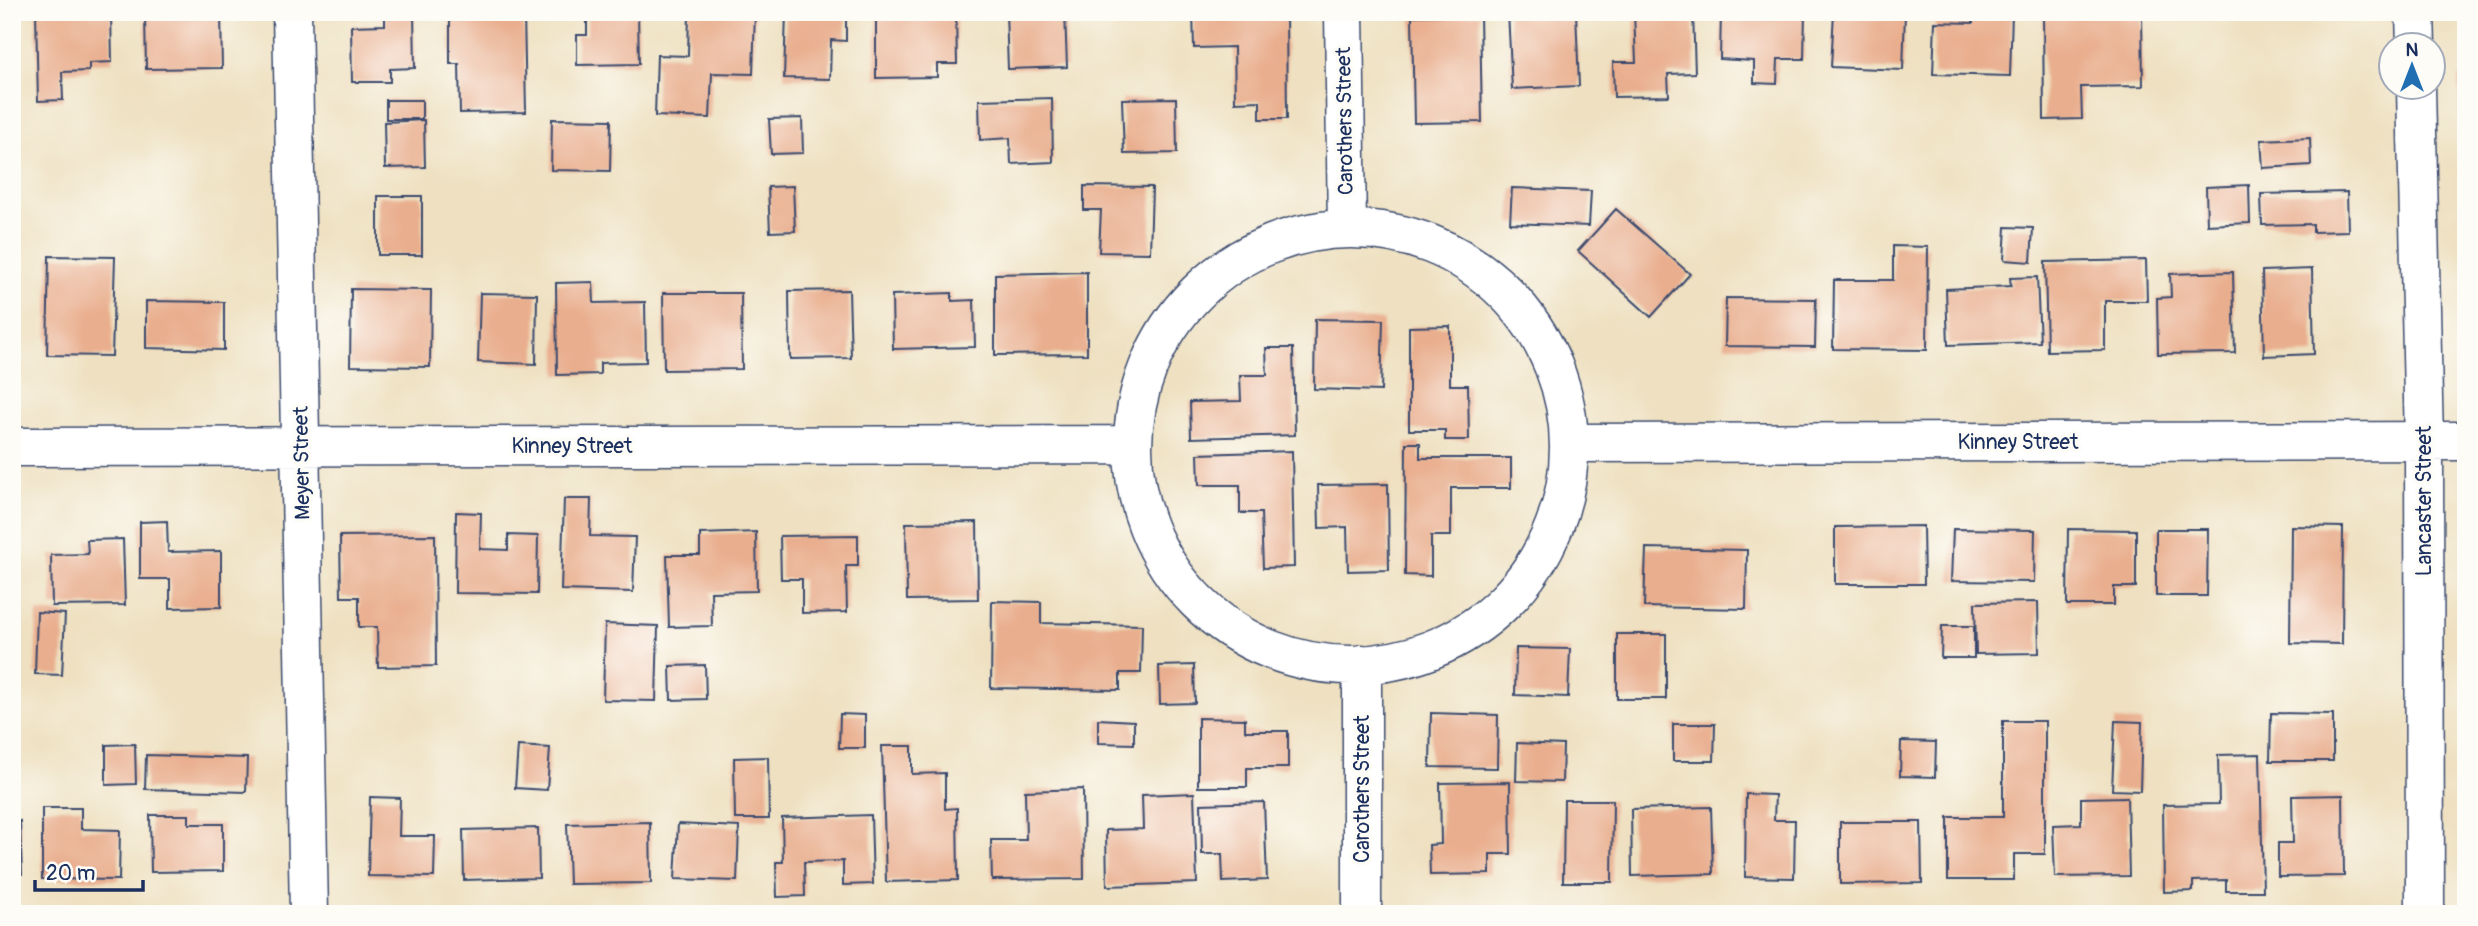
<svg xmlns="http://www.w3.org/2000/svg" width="2478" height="926" font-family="Pangolin,sans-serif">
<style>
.building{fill:#e9ae8e}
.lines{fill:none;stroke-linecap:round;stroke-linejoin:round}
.minor-casing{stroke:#3b4a6d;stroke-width:41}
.minor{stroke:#fff;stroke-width:38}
.labels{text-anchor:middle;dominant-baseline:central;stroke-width:7;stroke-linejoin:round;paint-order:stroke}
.street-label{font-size:21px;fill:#1b2f5e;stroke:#fdfcf7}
</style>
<rect width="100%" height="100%" fill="#fdfcf7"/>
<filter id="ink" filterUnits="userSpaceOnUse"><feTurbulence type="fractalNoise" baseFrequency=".0143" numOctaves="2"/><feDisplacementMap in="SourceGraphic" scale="14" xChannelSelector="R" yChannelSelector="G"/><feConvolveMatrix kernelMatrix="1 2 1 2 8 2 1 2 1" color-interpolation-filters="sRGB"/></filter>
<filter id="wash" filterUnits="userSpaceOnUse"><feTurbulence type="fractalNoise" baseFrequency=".00686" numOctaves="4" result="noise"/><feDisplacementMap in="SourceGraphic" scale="28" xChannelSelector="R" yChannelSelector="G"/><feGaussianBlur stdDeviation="1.57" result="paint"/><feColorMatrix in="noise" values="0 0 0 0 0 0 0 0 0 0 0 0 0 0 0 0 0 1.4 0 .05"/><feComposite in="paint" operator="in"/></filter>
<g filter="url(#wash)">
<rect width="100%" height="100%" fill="#eee0c0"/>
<g id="blocks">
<path class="building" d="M36,12H111L112,62L89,63V71L62,72L63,100L38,101Z
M385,12H414L415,68L390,69V82H352L351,26L385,25Z
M450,12H524L526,112L460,113L459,64H450Z
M587,12H638L639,64L577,65V35H587Z
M689,12H755L753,74L712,73L710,118L655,116L657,55L688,56Z
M786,12H846V41L831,40L830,79L784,78Z
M876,12H956L957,64H937V77L876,78Z
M1006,12H1065L1067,67L1008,69Z
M1193,12H1286L1287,119H1260V101L1235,102L1234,47L1194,48Z
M1508,12H1576L1579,86L1512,89Z
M1634,12H1693L1695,73L1668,74L1669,96L1614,97L1613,62H1636Z
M1721,12H1805L1804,59H1778L1777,84L1754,83V61L1720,59Z
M1834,12L1905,13L1903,70L1831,67Z
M1973,12L2012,13L2010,76L1933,74L1935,22L1973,23Z
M221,13L222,68L146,69L145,15Z
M2142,13L2143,86L2081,87L2082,119L2044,120L2043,14Z
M1480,14L1482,122L1414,123L1412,16Z
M2459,76H2466V180H2460Z
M1052,98L1053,162L1011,164L1010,138L980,140L979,100Z
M1176,98L1177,153L1124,154L1122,99Z
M386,100H422V119H386Z
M802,118L803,153L771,154L769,119Z
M552,119L611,120L610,171L551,170Z
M424,120L425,167L385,168L384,122Z
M2310,138L2311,165L2263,168L2261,140Z
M2249,185L2250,223L2207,225L2206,187Z
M793,186L795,231L770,232L768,187Z
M1084,186L1152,187L1150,253L1099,252L1101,210H1084Z
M1512,188L1591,191L1589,226L1510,223Z
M2347,192L2348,231L2313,232V224L2262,225L2261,194Z
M378,196H422V255H378Z
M1616,209L1690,274L1651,317L1578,251Z
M2006,227L2033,228L2031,262L2004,260Z
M1893,246L1928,247L1927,350L1833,349L1834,280H1893Z
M49,256L115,257L112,356L47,355Z
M2146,260L2147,301H2105V350L2047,351L2045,262Z
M2312,269L2314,354L2264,356L2262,271Z
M1087,272V354L995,355V274Z
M2233,272L2235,353L2158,354L2157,298L2171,297L2170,274Z
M2037,277L2040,342L1948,345L1946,289L2011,286L2010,278Z
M593,282L594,303L645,302L646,362L600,363V374L557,375L556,283Z
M351,289L431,290L430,367L350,366Z
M849,290L851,358L790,359L789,291Z
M480,293L537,294L536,364L478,362Z
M663,293H741L742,369L664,370Z
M952,293V301L974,300L975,347L893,349L892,295Z
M1726,298L1816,299L1815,347L1725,346Z
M146,301L224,302V350L146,348Z
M1315,319L1383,320L1381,391L1314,389Z
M1450,326V385H1468L1469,440H1445V430H1409V327Z
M1266,348H1293L1295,435L1191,438L1190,402L1241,401L1240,375H1267Z
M1406,443H1420V458H1511V488H1451V536H1431V576L1405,575Z
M1292,451L1294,567L1263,568L1261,513H1240V485H1199L1198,454Z
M1388,484L1389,570L1348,571L1347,527L1319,528L1318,485Z
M564,499H591L590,536L635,537L633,592L561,590Z
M456,512L481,513L480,549L508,550V535L538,536L537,594L455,593Z
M167,521L168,552L221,551V607L170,608V579H140V522Z
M977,522L978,599L907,600L906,523Z
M1923,526L1924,584H1835V527Z
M2291,526L2343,527L2342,644L2290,643Z
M1953,529L2035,530L2034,582L1951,581Z
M2068,529L2136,530V587H2114V605H2067Z
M2156,529H2208L2207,596H2156Z
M756,532L757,591L711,592L712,626L669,627L667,555H700V534Z
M435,535L436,666L378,667L377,627H359V597H341L340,536Z
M858,535V566H846L847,612L802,613V579H781L780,536Z
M123,539L125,605L52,606L51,555L88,554L87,540Z
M1646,548L1747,550L1746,609L1644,607Z
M992,601L1041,602V623L1142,625L1141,673H1120V690L991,688Z
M2038,602L2039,653L1976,654L1975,603Z
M37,612L65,614L62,675L35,674Z
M605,624L658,626L656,701L603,700Z
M1942,626H1974V658H1941Z
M1617,634H1666V699H1617Z
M1516,648L1570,649L1568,697L1515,695Z
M705,665L706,699L671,700L670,666Z
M1194,665L1195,703L1160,704L1159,666Z
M1431,713L1498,715L1497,768L1430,767Z
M2271,713L2333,714V761H2270Z
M840,714L865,715V748H839Z
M1198,718L1245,719V731H1288V768H1247V787H1198Z
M1098,719L1134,721V744L1098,743Z
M2003,721H2045V854H2014V880H1948V817H2003Z
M2115,721L2142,722L2140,791L2112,790Z
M1673,724H1715L1714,761H1673Z
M1901,741L1936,742L1935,777L1900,776Z
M1517,743L1563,745L1562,782L1516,781Z
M135,744L136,784L106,785V745Z
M518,746L550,748L547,790L515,788Z
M882,746H912V774L945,773V809L957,808L958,880L886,882Z
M2260,754L2263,891H2226V880L2193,881V891L2164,892L2163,805L2219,804L2218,755Z
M146,755L247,758L246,792L145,789Z
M768,757L769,819H735L734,758Z
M1510,782L1511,854H1490V874L1430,875L1429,845L1441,844L1440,783Z
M1083,789L1084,879L992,880L991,840H1026L1025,791Z
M1194,793L1197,883L1107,886L1106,830L1143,829L1142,795Z
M1746,794L1775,795L1774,820H1795L1794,878L1745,877Z
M2343,795L2344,876L2278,877V843H2293L2292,796Z
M370,797L400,798L399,836H435L434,877L368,876Z
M2127,797L2129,876L2055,877L2053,825L2081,824V798Z
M1564,800H1613L1612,882H1563Z
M1264,802L1267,880L1223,882L1222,854H1202L1201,804Z
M1711,807L1713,874L1632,876L1631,809Z
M42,808H81V829L120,830L119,880L42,879Z
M150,815H189V824H223V871L151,872Z
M871,815L873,884L843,885V861L804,862L805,896L777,897L776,862H783L782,818Z
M20,821L22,874H12V822Z
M650,822L651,883L569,884L567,824Z
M1840,822H1921L1922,883L1840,884Z
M678,824L739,827L737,881L675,879Z
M538,828L539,878L464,880L463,830Z"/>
</g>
</g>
<g filter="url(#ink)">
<use href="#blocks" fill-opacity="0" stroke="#3b4a6d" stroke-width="2"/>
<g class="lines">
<defs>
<path id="minor" d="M292,12L309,914
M1344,12L1347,229
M2415,12L2416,46
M2416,88L2424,442L2425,914
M1133 447a218 218 0 1 1 436 0a218 218 0 1 1-436 0Z
M1570,443L2466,441
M12,447L1132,445
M1362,664V914"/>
</defs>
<use href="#minor" class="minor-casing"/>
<use href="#minor" class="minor"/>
</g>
</g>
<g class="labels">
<g class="street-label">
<text transform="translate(1345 121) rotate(-91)">Carothers Street</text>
<text x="2018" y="442">Kinney Street</text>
<text x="572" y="446">Kinney Street</text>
<text transform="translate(302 463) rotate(-91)">Meyer Street</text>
<text transform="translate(2424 501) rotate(-90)">Lancaster Street</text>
<text transform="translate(1362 789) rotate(-90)">Carothers Street</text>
</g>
</g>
<rect width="2478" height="926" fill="none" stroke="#fdfcf7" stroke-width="42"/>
<g transform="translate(2412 66)"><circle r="33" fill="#fdfcf7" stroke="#a3aaba" stroke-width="2"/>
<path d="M0-5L12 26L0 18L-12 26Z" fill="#1f6fb2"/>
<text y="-10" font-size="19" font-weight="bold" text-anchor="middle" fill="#1b2f5e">N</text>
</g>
<path d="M35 880v10h108v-10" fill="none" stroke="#1b2f5e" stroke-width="3.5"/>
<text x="46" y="880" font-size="21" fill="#1b2f5e" stroke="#fdfcf7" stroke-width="5" paint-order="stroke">20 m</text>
</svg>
